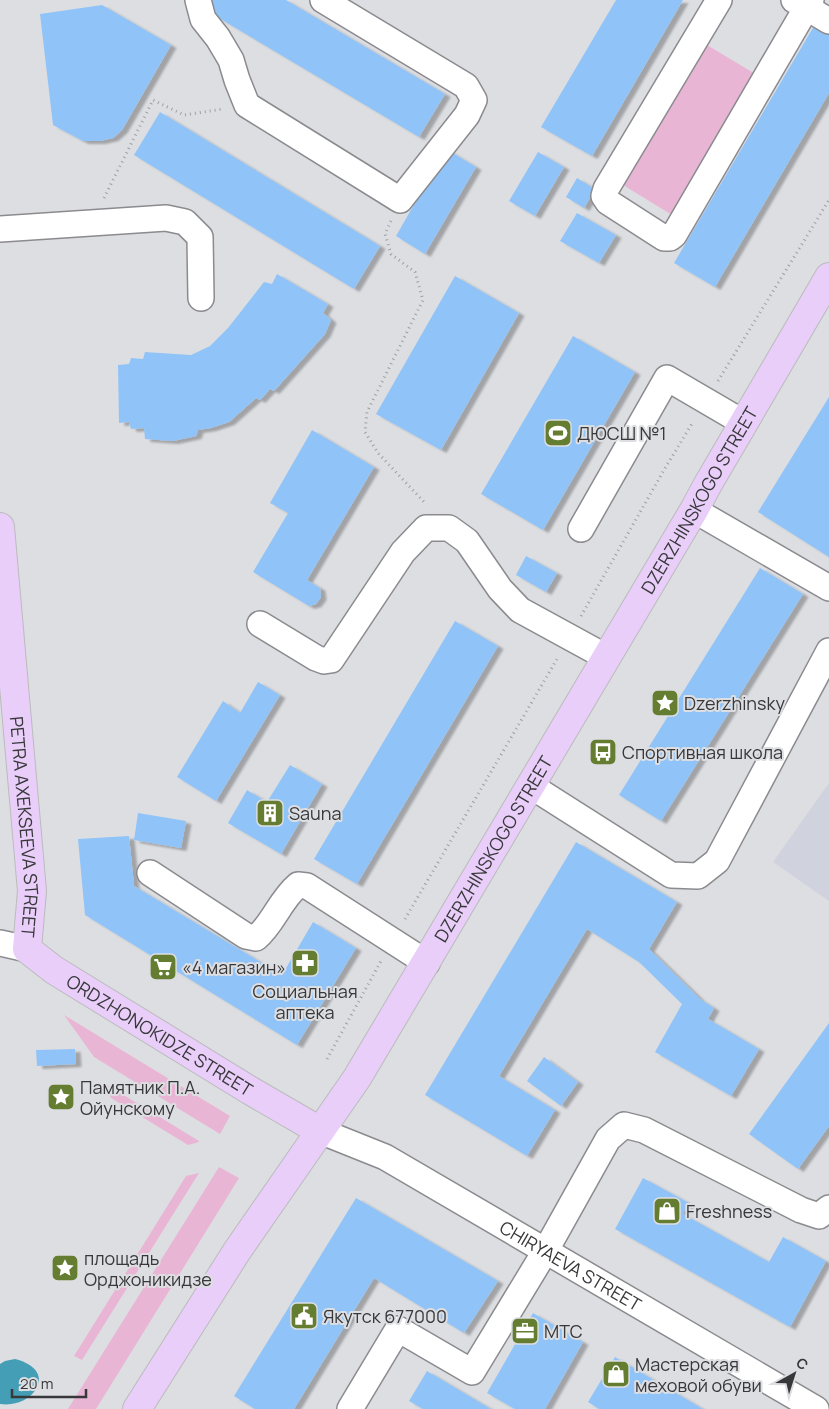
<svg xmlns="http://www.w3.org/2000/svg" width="829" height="1409" font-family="Manrope,sans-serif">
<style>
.built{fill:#d0d2dd}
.green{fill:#e9b5d4}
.water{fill:#449eb6}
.building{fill:#90c4f8;filter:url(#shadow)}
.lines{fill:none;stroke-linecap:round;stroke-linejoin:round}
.minor-casing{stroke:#8b8b8f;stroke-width:28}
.major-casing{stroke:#bbbbbc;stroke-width:30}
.path{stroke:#9e9fa2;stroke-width:3;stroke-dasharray:1 4;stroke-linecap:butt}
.minor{stroke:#fff;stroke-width:25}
.major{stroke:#e8cef9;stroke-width:28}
.labels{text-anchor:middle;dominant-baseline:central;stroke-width:4;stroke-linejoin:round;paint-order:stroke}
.poi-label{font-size:18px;fill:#38383a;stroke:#dddee2;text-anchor:start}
.street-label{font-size:18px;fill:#38383a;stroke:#dddee2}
</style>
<defs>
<filter id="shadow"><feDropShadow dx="5.5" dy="3" stdDeviation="1" flood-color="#0004"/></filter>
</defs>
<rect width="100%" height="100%" fill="#dddee2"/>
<path class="built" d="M829,783V901L773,862Z"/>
<path class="green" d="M707,45L757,75L672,215L623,185Z
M64,1015L230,1116L220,1134L94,1057Z
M104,1083L199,1141V1142L188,1145L111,1098Z
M219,1167L239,1178L96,1409H68Z
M199,1173L82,1360L74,1356L186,1176Z"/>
<path class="water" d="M15,1359C61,1371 32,1409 0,1404V1364L5,1361Z"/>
<path class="building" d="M208,0H286L445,94L419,137L202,8Z
M616,0H683L592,156L541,127Z
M102,5L171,45L122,130L113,138L100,141H83L53,125L40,14Z
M814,26L829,34V93L715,287L674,263Z
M160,112L380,246L354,289L134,155Z
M446,149L476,167L425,254L396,236Z
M538,152L564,167L535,216L509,201Z
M577,178L595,189L584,208L566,197Z
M577,213L616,235L599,263L560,241Z
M277,274L328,304L323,313L331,320L325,334L274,391L270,389L260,400L256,398L229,422L211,428L198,430L196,436L173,441L145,439L144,428L131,429L129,422L119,423L118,365L129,364L131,358L143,359L145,352L191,355L210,346L228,328L264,282L272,284Z
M455,276L519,313L441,450L376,414Z
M573,336L635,372L543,530L481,494Z
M829,397V557L758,512Z
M312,430L374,467L307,580L320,588L321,597L316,604L309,606L253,572L288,513L270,503Z
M526,556L557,573L546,592L516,575Z
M760,568L803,594L661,821L619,795Z
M455,621L498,646L357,884L314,859Z
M258,682L280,695L216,801L177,777L223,701L240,713Z
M290,765L322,784L281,854L228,823L247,790L267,802Z
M138,813L186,821L181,848L134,840Z
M129,836L134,886L282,975L313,922L356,948L297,1045L85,915L78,839Z
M576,842L677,902L649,949L700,999L714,1008L708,1019L759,1049L731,1096L655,1052L682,1004L639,962L587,929L499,1076L555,1110L527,1156L425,1095Z
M829,1023V1126L798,1169L749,1134Z
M75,1049L76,1064L37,1066L36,1050Z
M544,1057L578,1082L561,1106L527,1081Z
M643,1178L689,1203L683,1214L769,1262L783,1237L826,1261L790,1327L615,1229Z
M356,1198L498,1281L464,1333L374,1278L294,1409H255L234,1396Z
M533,1313L583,1342L545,1409H515L487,1393Z
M615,1357L703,1409H599L588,1402Z
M427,1371L491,1409H423L409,1401Z"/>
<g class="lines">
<defs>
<g id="minor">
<path d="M198,0L203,19L218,38L231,60L237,80L247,105L400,200L467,115L474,100L466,86L323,0"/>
<path d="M719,0L606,189L604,196L608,202L664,238H670L674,235L811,0"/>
<path d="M794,0L829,21"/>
<path d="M0,229L166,218L185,222L200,237L201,298"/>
<path d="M694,510L829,588"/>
<path d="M581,529L667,378L744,423"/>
<path d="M260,624L316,658L324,661L331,660L403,552L426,528H449L467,541L500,589L520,610L606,657"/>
<path d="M531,786L671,875L698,876L717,861L829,651"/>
<path d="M150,873L246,936L256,938C273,924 280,900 298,885L307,886L427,963"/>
<path d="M0,943L27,949"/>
<path id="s1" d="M320,1131L385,1157L816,1409"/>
<path d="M350,1409L398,1329L472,1372L546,1250L608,1139L624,1125L644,1130L801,1210L819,1216L829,1208"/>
</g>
<g id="major">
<path id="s2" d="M0,527L32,891L27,949L54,970L251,1091L320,1131"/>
<path id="s3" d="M137,1409L237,1251L357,1078L694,510L708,484L829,277"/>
</g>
</defs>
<use href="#minor" class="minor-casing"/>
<use href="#major" class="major-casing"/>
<path class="path" d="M104,198L153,100L184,115L223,109
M391,221L385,234L391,254L415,272L423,300L367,412L365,432L378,453L425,503
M718,381L829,200
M581,616L664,470L693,422
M405,919L557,659
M327,1059L381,961"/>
<use href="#minor" class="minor"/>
<use href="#major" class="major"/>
</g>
<defs>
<symbol id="stadium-square" viewBox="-11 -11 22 22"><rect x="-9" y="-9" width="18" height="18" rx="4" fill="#647d31" stroke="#dddee2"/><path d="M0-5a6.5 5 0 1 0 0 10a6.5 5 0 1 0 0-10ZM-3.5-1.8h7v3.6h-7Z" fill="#fff"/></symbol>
<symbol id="sight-square" viewBox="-11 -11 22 22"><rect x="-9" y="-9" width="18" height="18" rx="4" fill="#647d31" stroke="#dddee2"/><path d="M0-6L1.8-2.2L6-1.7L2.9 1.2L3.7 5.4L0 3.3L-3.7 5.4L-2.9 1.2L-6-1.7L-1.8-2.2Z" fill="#fff"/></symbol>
<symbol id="bus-square" viewBox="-11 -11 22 22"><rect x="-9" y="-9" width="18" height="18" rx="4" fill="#647d31" stroke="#dddee2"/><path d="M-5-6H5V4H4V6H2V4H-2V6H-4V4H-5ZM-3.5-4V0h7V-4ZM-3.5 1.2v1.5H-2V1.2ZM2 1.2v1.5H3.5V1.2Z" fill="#fff"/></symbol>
<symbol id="building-square" viewBox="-11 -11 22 22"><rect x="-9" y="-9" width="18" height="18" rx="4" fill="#647d31" stroke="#dddee2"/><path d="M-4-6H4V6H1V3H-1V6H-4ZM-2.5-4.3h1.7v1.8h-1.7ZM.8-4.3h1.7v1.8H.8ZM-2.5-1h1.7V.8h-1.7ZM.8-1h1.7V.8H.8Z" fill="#fff"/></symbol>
<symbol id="pharmacy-square" viewBox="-11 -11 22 22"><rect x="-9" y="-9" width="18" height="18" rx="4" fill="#647d31" stroke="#dddee2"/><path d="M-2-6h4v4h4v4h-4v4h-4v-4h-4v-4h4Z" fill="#fff"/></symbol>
<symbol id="supermarket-square" viewBox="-11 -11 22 22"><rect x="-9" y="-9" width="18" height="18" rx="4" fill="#647d31" stroke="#dddee2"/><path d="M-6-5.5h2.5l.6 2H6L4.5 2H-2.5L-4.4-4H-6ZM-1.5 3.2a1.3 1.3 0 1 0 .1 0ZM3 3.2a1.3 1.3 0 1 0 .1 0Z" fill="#fff"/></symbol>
<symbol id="shop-square" viewBox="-11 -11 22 22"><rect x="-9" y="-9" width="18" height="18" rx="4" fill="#647d31" stroke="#dddee2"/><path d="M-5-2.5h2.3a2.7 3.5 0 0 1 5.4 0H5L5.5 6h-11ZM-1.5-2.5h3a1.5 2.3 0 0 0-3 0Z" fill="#fff"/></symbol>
<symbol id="civic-square" viewBox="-11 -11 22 22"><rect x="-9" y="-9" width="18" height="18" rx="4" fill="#647d31" stroke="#dddee2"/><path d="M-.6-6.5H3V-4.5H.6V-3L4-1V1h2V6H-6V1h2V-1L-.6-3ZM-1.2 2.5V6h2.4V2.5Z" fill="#fff"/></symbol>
<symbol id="office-square" viewBox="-11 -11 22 22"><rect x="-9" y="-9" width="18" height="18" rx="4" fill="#647d31" stroke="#dddee2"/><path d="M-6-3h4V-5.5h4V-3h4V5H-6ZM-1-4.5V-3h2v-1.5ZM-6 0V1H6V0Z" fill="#fff"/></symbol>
</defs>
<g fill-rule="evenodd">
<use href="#stadium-square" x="542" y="417" width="32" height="32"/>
<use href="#sight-square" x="649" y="687" width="32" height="32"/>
<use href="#bus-square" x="587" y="736" width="32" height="32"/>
<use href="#building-square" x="254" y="797" width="32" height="32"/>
<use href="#pharmacy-square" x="289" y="947" width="32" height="32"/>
<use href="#supermarket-square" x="147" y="951" width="32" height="32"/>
<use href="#sight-square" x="45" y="1081" width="32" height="32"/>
<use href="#shop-square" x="651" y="1195" width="32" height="32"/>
<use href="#sight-square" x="49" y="1252" width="32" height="32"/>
<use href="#civic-square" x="288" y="1300" width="32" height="32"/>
<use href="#office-square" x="509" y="1315" width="32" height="32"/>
<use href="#shop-square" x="600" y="1358" width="32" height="32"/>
</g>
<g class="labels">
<g class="poi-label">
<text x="577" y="433">ДЮСШ №1</text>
<text x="684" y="703">Dzerzhinsky</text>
<text x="622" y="752">Спортивная школа</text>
<text x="289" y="813">Sauna</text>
<text x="182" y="967">«4 магазин»</text>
<text x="305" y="991" text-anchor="middle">Социальная<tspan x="305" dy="21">аптека</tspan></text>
<text x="80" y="1087">Памятник П.А.<tspan x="80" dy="21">Ойунскому</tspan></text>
<text x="686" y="1211">Freshness</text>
<text x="84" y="1258">площадь<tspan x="84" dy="21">Орджоникидзе</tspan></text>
<text x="323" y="1316">Якутск 677000</text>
<text x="544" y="1331">МТС</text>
<text x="635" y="1364">Мастерская<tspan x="635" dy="21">меховой обуви</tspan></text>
</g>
<g class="street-label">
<text stroke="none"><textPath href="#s3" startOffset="1069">DZERZHINSKOGO STREET</textPath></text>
<text stroke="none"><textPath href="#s2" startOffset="301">PETRA AXEKSEEVA STREET</textPath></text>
<text stroke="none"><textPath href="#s3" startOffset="664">DZERZHINSKOGO STREET</textPath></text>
<text stroke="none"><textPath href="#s2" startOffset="582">ORDZHONOKIDZE STREET</textPath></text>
<text stroke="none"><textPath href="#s1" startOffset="285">CHIRYAEVA STREET</textPath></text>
</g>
</g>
<g transform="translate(794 1374) rotate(39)" stroke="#dddee2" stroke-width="4" paint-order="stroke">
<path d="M0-4L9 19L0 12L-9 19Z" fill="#38383a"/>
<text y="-8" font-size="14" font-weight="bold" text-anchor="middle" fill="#38383a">С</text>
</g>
<path d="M12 1389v8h74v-8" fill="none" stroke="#38383a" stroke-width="2.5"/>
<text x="20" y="1389" font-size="15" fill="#38383a" stroke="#dddee2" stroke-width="4" paint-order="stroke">20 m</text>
</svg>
